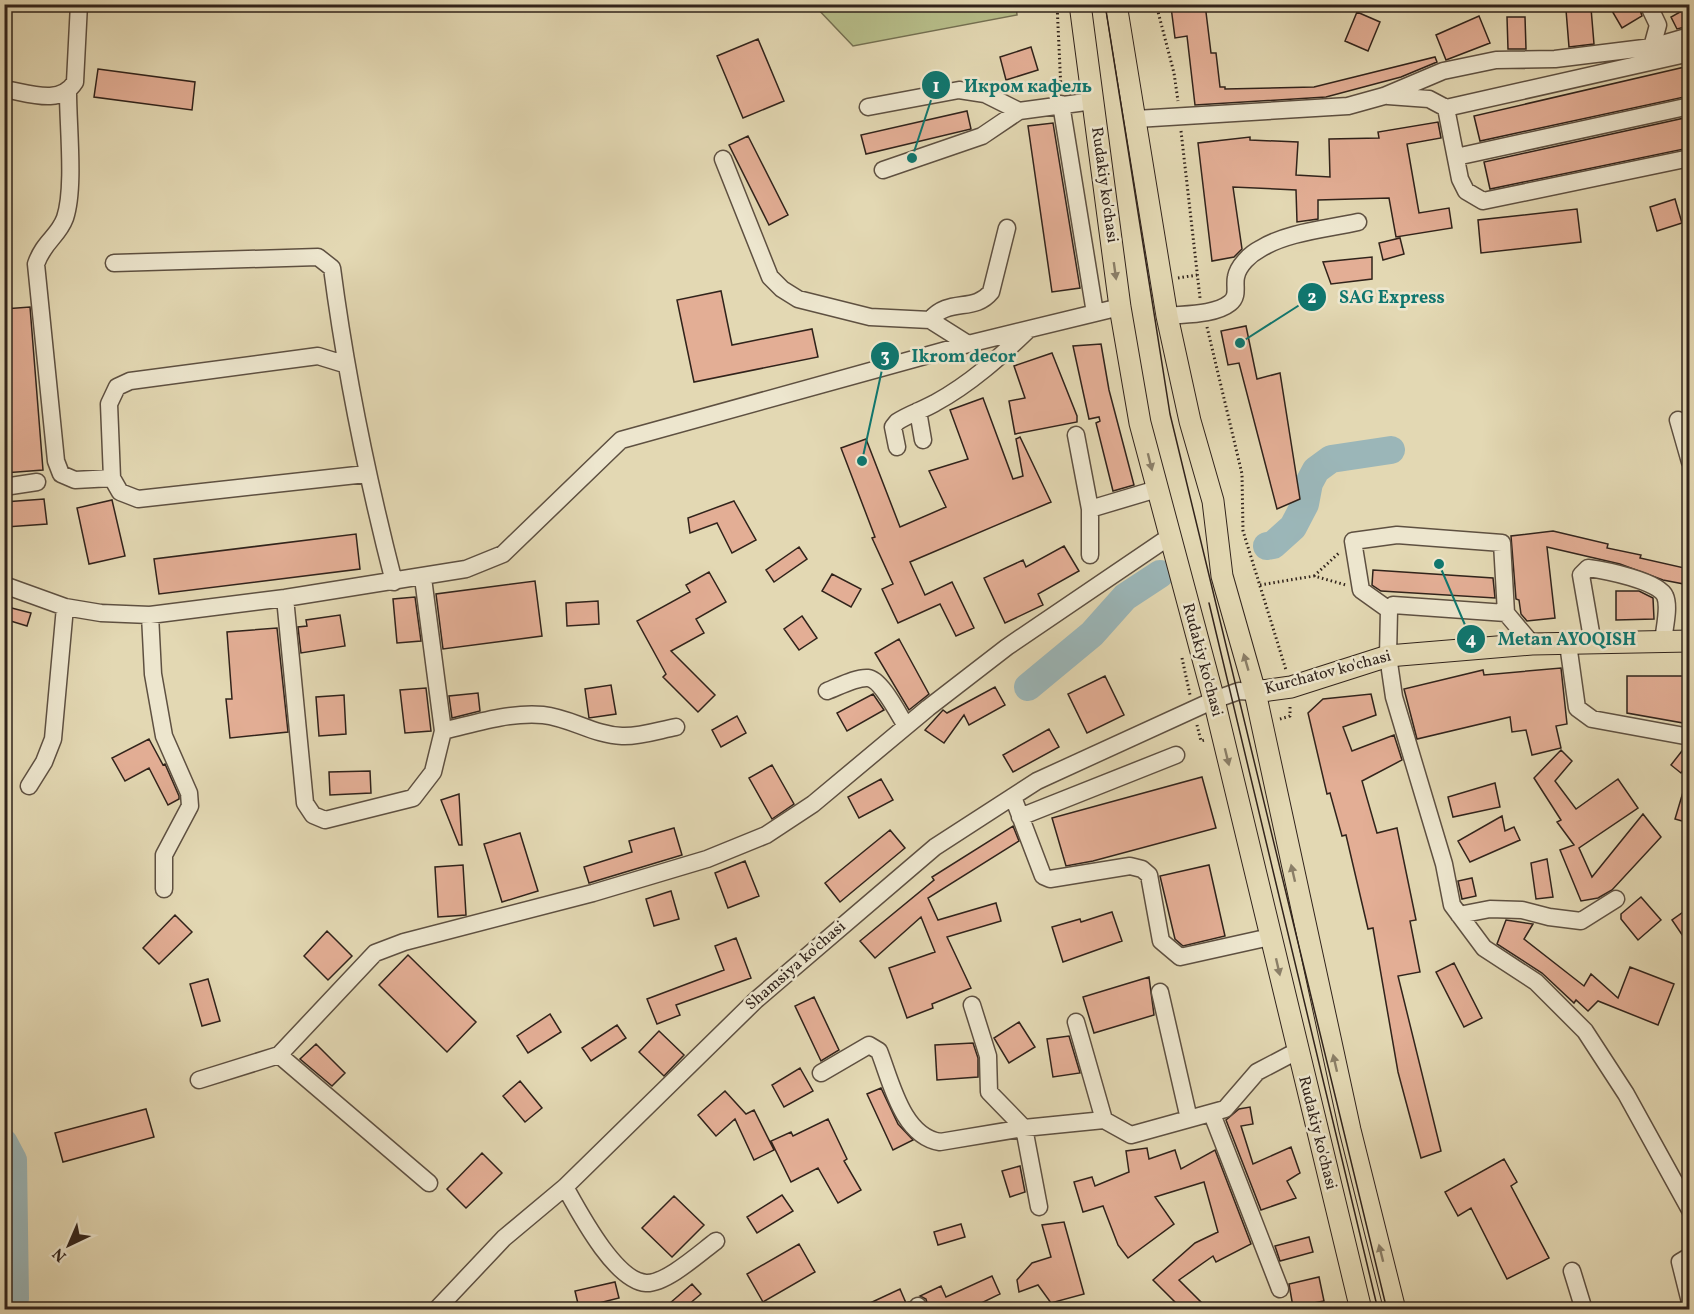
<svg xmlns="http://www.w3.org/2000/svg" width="1694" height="1314" font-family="Vollkorn,serif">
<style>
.green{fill:#b7be8a;stroke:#747052;stroke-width:1.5}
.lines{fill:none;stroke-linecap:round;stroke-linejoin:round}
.river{stroke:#9bb6b8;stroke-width:28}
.building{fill:#e3ae95;stroke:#31231b;stroke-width:1.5}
.minor-casing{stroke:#5e5041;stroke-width:19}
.major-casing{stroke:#31231b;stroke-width:23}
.path{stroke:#31231b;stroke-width:3;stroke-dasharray:1.5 3;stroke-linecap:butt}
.minor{stroke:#ede6ce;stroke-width:16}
.major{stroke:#e3d8b3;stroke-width:21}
.tram{stroke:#31231b;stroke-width:1.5}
.oneway{fill:#8a7e67}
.labels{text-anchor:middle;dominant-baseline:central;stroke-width:5;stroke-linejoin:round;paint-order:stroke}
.street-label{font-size:16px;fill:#31231b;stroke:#ede6ce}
.leader{fill:none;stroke:#0f766e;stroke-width:2}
.callout-dot{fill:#0f766e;stroke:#ede6ce;stroke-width:2}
.mark-label{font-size:18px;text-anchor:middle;font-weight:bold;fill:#fff}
.callout-label{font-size:18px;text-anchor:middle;font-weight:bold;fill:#0f766e;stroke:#ede6ce;stroke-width:5;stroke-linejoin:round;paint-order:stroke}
</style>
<rect width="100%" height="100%" fill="#e3d8b3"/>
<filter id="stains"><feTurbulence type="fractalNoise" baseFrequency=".00333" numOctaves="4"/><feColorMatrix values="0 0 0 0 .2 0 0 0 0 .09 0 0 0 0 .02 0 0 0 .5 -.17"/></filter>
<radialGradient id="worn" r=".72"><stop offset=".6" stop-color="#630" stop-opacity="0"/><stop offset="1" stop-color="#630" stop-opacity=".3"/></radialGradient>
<path class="green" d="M814,5H1016L1017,15L853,46Z"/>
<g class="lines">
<path class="river" d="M1267,546L1273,545L1293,527L1305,504L1309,483L1316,470L1331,459L1391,450
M1028,687L1092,634L1125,597L1160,574
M4,1143L13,1160L15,1298L13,1310"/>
</g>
<path class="building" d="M1205,4L1211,53H1216L1220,87H1225V89L1314,87L1435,57L1437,62L1401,77L1326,97L1195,105L1187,36L1175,38L1171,7Z
M1608,4H1638L1642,16L1622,28Z
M1689,7V26L1677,29L1671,17Z
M1591,8L1594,44L1569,47L1566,10Z
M1357,12L1380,22L1368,51L1345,41Z
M1479,16L1490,43L1446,60L1436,35Z
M1507,17H1525L1526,49H1508Z
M758,39L784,101L743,118L717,56Z
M1031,47L1038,70L1006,80L1000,57Z
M1689,66V96L1480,141L1474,116Z
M98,69L195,82L192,110L94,97Z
M967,111L971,129L866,154L861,135Z
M1689,117V148L1490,189L1484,162Z
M1438,122L1441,138L1407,144L1419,213L1449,208L1452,228L1396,237L1389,198L1318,200V219L1297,222L1296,190L1233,187L1242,249L1234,257L1212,261L1198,143L1250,137V140L1298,142L1296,175L1330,177L1329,139L1379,138L1378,132Z
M1053,123L1080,288L1052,292L1028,126Z
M748,136L788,215L769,225L729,145Z
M1675,199L1682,223L1657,231L1650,207Z
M1577,209L1581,242L1481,253L1478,220Z
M1400,238L1404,254L1383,260L1379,243Z
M1372,257V279L1331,284L1323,262Z
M721,291L732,345L812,329L818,357L694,382L677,300Z
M30,307L43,470L4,473V309Z
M1246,326L1257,379L1280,373L1300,499L1277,509L1239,363L1228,365L1221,331Z
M1101,344L1109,390L1134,485L1113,491L1096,423L1100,421L1099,417L1089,419L1073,346Z
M1052,353L1077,416V422L1015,434L1009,401L1025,398L1014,366Z
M983,398L1013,479L1023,476L1016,439L1020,437L1051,502L910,562L925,595L952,582L974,628L956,636L940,604L898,623L882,589L893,584L872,538L875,537L841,448L866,439L900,527L946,507L929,471L968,459L950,410Z
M44,499L47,524L6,527L4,502Z
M112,500L125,556L89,564L77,508Z
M734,501L756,540L732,553L717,523L690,533L688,518Z
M1553,531L1608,544L1607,548L1641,555L1640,558L1689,569V585L1663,580L1620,564L1547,547L1555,618L1527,621L1521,614L1519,600L1516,599L1511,536Z
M356,534L360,569L159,594L154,559Z
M1064,546L1079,571L1038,594L1043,605L1005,623L984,578L1023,560L1026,567Z
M799,547L807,559L774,582L766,570Z
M1373,570L1493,578L1495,598L1381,591L1372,585Z
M709,572L726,602L696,619L704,633L671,651L715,695L698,712L663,677L666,674L637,621L690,592L686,585Z
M832,574L861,589L851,607L822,591Z
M535,581L542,636L443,649L436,594Z
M1616,591H1639L1653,598L1654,619L1616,620Z
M415,597L421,641L397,643L393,599Z
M598,601L599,624L567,626L566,603Z
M4,606L31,613L27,626L4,619Z
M340,615L345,646L301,653L298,627L307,626L306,620Z
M802,616L817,638L799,650L784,629Z
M277,628L288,732L230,738L226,699H232L227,632Z
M899,639L929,694L909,710L875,653Z
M1561,668L1567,724L1556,726L1561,748L1532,755L1526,730L1512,732L1510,717L1417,739L1404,689L1483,670L1484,675Z
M1105,676L1124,715L1087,733L1068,694Z
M1627,676H1689V724L1627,713Z
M611,685L616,714L589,718L585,689Z
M995,687L1005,705L969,725L964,715L944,743L925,730L943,710L947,713Z
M426,688L431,731L405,733L400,690Z
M478,693L480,711L452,718L449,696Z
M873,694L884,710L847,731L837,713Z
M1371,694L1376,715L1343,727L1352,751L1394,735L1402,760L1362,781L1377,833L1397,828L1416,920L1410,921L1420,972L1398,976L1441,1151L1421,1158L1398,1072L1373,928L1368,929L1346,835L1342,836L1330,793L1327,794L1308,713L1323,699Z
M344,695L346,734L319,736L316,697Z
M737,716L746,733L721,747L712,730Z
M1049,729L1059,747L1013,772L1003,755Z
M149,739L163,765L165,764L179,796V799L168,805L149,768L125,781L112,758Z
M1685,747H1689V762L1681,773L1671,765Z
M1561,750L1572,761L1555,781L1576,809L1618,779L1638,808L1579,848L1592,877L1643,814L1661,837L1612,890L1598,898L1581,901L1560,850L1574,845L1557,822L1561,820L1534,778Z
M772,765L794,804L772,819L749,778Z
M370,771L371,793L330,795L329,772Z
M1202,777L1216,828L1093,861L1066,866L1052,818Z
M881,779L893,800L859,818L848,797Z
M1686,782H1689V823L1675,819Z
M1495,783L1500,807L1453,817L1448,797Z
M459,794L462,845H459L441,800Z
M1502,816L1505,831L1514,827L1520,840L1470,862L1458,841Z
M1013,826L1019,841L928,898L938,920L996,903L1001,921L947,937L971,988L932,1004L933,1008L907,1018L889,968L935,952L921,917L875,958L860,941L934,880L932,877Z
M674,828L682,855L589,883L584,867L632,852L629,841Z
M890,830L905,848L840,902L825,883Z
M520,833L538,891L502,902L484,844Z
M1547,859L1553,897L1536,899L1531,863Z
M745,861L759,896L728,908L715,873Z
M463,865L466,915L438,917L435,867Z
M1209,865L1225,936L1183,946L1175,939L1160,876Z
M1472,878L1476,896L1462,899L1458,881Z
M671,891L679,919L654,926L646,899Z
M1641,897L1661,920L1638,940L1621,919V914Z
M1689,908V945L1672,920Z
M1112,912L1122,941L1063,962L1052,927L1080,919L1081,922Z
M175,915L192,932L159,964L143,948Z
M1506,920L1533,924L1524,939L1584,986L1591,974L1618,998L1630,967L1674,984L1658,1025L1598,1001L1588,1011L1576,1000L1574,1003L1542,973L1497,944Z
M327,931L352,956L328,980L304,956Z
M736,938L751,978L676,1005L680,1015L657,1024L647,999L724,970L715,946Z
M408,955L476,1022L447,1052L379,985Z
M1454,963L1482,1018L1464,1027L1436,972Z
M1149,977L1154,1015L1094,1033L1083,997Z
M208,979L220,1021L202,1026L190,984Z
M814,997L839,1050L821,1061L795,1006Z
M550,1014L561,1032L528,1053L517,1036Z
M1019,1022L1035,1047L1009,1063L994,1038Z
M617,1025L626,1038L591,1061L582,1048Z
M659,1031L684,1055L664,1076L639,1052Z
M1069,1036L1080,1073L1053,1077L1047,1039Z
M973,1043L978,1058V1077L937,1080L935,1045Z
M316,1044L345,1073L332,1086L300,1059Z
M800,1068L813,1091L784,1107L772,1085Z
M520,1081L542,1108L525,1122L503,1096Z
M881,1088L898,1124L913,1140L893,1150L867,1094Z
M725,1091L746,1114L754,1110L774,1150L754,1160L735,1119L716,1136L698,1115Z
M1250,1107L1253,1124L1241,1126L1253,1164L1291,1147L1300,1173L1287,1181L1296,1198L1261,1210L1226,1120L1239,1109Z
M146,1109L154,1137L63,1162L55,1133Z
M828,1119L847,1159L844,1161L861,1190L838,1203L818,1168L791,1182L771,1141L791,1132L793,1136Z
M1147,1148L1149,1159L1175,1150L1181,1169L1215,1150L1251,1244L1216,1262L1213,1256L1179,1280L1209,1310H1183L1153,1280L1195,1243L1218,1232L1204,1182L1155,1197L1174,1224L1128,1258L1118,1245L1103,1206L1083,1212L1074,1182L1092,1177L1095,1186L1129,1172L1126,1151Z
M482,1153L502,1173L466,1208L447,1189Z
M1504,1159L1517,1182L1511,1186L1549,1258L1507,1279L1471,1208L1458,1216L1445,1192Z
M1020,1166L1025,1192L1010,1197L1002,1171Z
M782,1195L793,1211L757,1233L747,1217Z
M674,1196L704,1225L672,1257L642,1228Z
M1064,1222L1084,1294L1051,1303L1038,1285L1019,1292L1017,1280L1032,1263L1051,1257L1042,1225Z
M961,1224L965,1237L938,1245L934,1232Z
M1309,1237L1313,1252L1280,1261L1275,1246Z
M799,1244L815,1272L763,1302L747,1274Z
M992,1276L1000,1294L967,1310H929L926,1299L920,1296L941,1286L946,1297Z
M1319,1277L1324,1301L1293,1307L1289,1284Z
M615,1282L619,1298L579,1308L575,1291Z
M692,1284L701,1294L682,1310H662Z
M900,1289L906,1303L909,1302L908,1310H855Z"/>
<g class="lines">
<defs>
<path id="minor" d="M1648,4L1658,25L1652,47
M4,89C29,93 60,106 75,82L79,4
M68,93C68,127 75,188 65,218C58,237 44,241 36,264L56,461L61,474L75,480L112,478
M1388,96L1429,99L1446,108L1460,179L1466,191L1483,201L1690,158
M1061,104L1095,313
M868,107L959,90L985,94L1019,111
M1446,108L1690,53
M1136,119L1348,106L1384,96L1443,71L1496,60L1555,59L1652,47L1690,36
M1456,157L1690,106
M723,159L770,277L782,289L798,299L870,317L930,320L968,344
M883,170L982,136L1019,111L1093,101
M114,263L318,257L332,268C346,375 367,477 394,582
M1167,316C1185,314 1215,315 1230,303C1239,296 1234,286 1236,277C1238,266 1250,254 1260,249C1287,232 1327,229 1358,222
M930,320C949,297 974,313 991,292L1007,228
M344,364L318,356L130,381L117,387L109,404L112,478L120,492L138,499L366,474
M918,411L923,440
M1678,420L1690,462
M1076,435L1090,509L1157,489
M897,447L893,427L897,422C909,414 923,410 935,403C970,384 1000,357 1028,330
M4,487L37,482
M1090,509V555
M4,585L65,607L101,613L150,615L285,598L466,569L503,554L621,440L968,344L1120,307
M285,598L305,803L313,815L325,820L413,798L433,772L443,731L423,578
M1389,610L1361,590L1353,541L1397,535L1502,543L1506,613
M150,615L153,674L164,736L189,793L190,806L164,855V889
M1532,644L1506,613L1393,605L1389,610L1388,656L1394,697L1444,864L1452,905L1484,948L1536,982L1585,1031L1626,1094L1690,1210
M1568,644L1577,708L1592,719L1690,737
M1593,644L1581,575L1588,568C1604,570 1659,581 1665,596C1670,607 1664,629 1663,642
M827,691C838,687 856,677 868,678C881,679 899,715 906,726
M443,731C475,723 510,712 543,715C571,718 594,735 622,736C639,737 660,730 676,727
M29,786L44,762L53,739L65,607
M1013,797L1043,876L1050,879L1130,866L1142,869L1149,875L1161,941L1180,957L1270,937
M1020,817L1176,755
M1459,915L1490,909L1522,910L1549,917L1581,921L1616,899
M1160,992L1189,1119
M972,1005L988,1056L989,1092L1024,1128L1039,1207
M1076,1022L1104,1120L1131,1135L1225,1109L1257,1072L1297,1051
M279,1055L429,1183
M821,1073L869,1045L879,1051C891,1081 902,1136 940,1142L1024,1128L1104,1120
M199,1080L279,1055L375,953L404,942L593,893L707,859L766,835L813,804L928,708L1007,647L1169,537
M1212,1114L1280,1289
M565,1187C579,1212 615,1281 646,1283C666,1284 701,1252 716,1241
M1690,1256L1680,1262L1690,1302
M1572,1271L1584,1310
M918,1306L919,1310
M436,1310L504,1238L565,1187L756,1000L935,847L1037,781L1214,700L1239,691L1255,692"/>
<path id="major" d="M1080,4L1120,307L1140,423L1214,700L1361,1310
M1116,4L1167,316L1190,421L1213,501L1222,576L1255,692L1350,1130L1395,1310
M1255,692L1291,687L1388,656L1532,644L1690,641"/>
</defs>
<use href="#minor" class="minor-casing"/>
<use href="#major" class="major-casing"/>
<path class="path" d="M1057,4L1061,90
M1156,4L1174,73L1178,101
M1181,131L1200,298
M1178,278L1197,275
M1207,327L1242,474L1243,531L1286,670
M1314,576L1339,553
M1260,585L1314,576L1346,585
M1182,658L1190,695
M1280,719L1290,716V706
M1197,725L1201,741L1205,740"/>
<use href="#minor" class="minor"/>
<use href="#major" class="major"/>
<path class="tram" d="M1105,4L1170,414L1387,1310
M1209,603L1378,1310"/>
</g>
<defs><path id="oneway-solid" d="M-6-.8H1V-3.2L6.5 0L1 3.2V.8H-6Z" transform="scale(1.5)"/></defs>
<g class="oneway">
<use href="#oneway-solid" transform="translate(1115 271) rotate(82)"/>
<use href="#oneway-solid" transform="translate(1150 462) rotate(76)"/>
<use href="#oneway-solid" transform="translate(1246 662) rotate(-106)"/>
<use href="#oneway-solid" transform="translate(1227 757) rotate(76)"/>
<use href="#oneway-solid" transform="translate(1293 873) rotate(-103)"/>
<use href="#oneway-solid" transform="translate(1278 967) rotate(77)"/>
<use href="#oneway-solid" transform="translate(1335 1063) rotate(-103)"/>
<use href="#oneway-solid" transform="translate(1381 1253) rotate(-104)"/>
</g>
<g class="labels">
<g class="street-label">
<text transform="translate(1104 185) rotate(82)">Rudakiy ko'chasi</text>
<text transform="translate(1202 660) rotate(75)">Rudakiy ko'chasi</text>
<text transform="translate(1328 673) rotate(-15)">Kurchatov ko'chasi</text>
<text transform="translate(796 966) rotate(-41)">Shamsiya ko'chasi</text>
<text transform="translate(1317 1133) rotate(76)">Rudakiy ko'chasi</text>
</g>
</g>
<path class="leader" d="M912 158L936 85M1240 343L1312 297M862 461L885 356M1439 564L1471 639"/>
<g class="callout-dot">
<circle cx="912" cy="158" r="6"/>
<circle cx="1240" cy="343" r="6"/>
<circle cx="862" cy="461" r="6"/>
<circle cx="1439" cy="564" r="6"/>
<circle cx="936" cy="85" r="15"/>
<circle cx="1312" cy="297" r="15"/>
<circle cx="885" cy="356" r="15"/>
<circle cx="1471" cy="639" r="15"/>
</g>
<g class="mark-label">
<text x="936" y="92">1</text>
<text x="1312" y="303">2</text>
<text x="885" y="362">3</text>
<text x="1471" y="645">4</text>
</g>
<g class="callout-label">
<text x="1028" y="92">Икром кафель</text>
<text x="1392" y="303">SAG Express</text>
<text x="964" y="362">Ikrom decor</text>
<text x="1567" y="645">Metan AYOQISH</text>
</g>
<rect width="1694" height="1314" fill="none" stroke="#e3d8b3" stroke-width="24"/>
<rect x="6" y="6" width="1682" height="1302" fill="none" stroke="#31231b" stroke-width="3"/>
<rect x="12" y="12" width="1670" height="1290" fill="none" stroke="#31231b" stroke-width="1.5"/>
<g transform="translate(69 1245) rotate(224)" stroke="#ede6ce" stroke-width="4.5" paint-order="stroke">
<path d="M0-4.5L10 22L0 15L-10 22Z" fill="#31231b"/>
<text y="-9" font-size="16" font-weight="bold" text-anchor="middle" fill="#31231b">N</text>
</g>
<rect width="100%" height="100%" filter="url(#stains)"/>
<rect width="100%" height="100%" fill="url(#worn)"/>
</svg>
